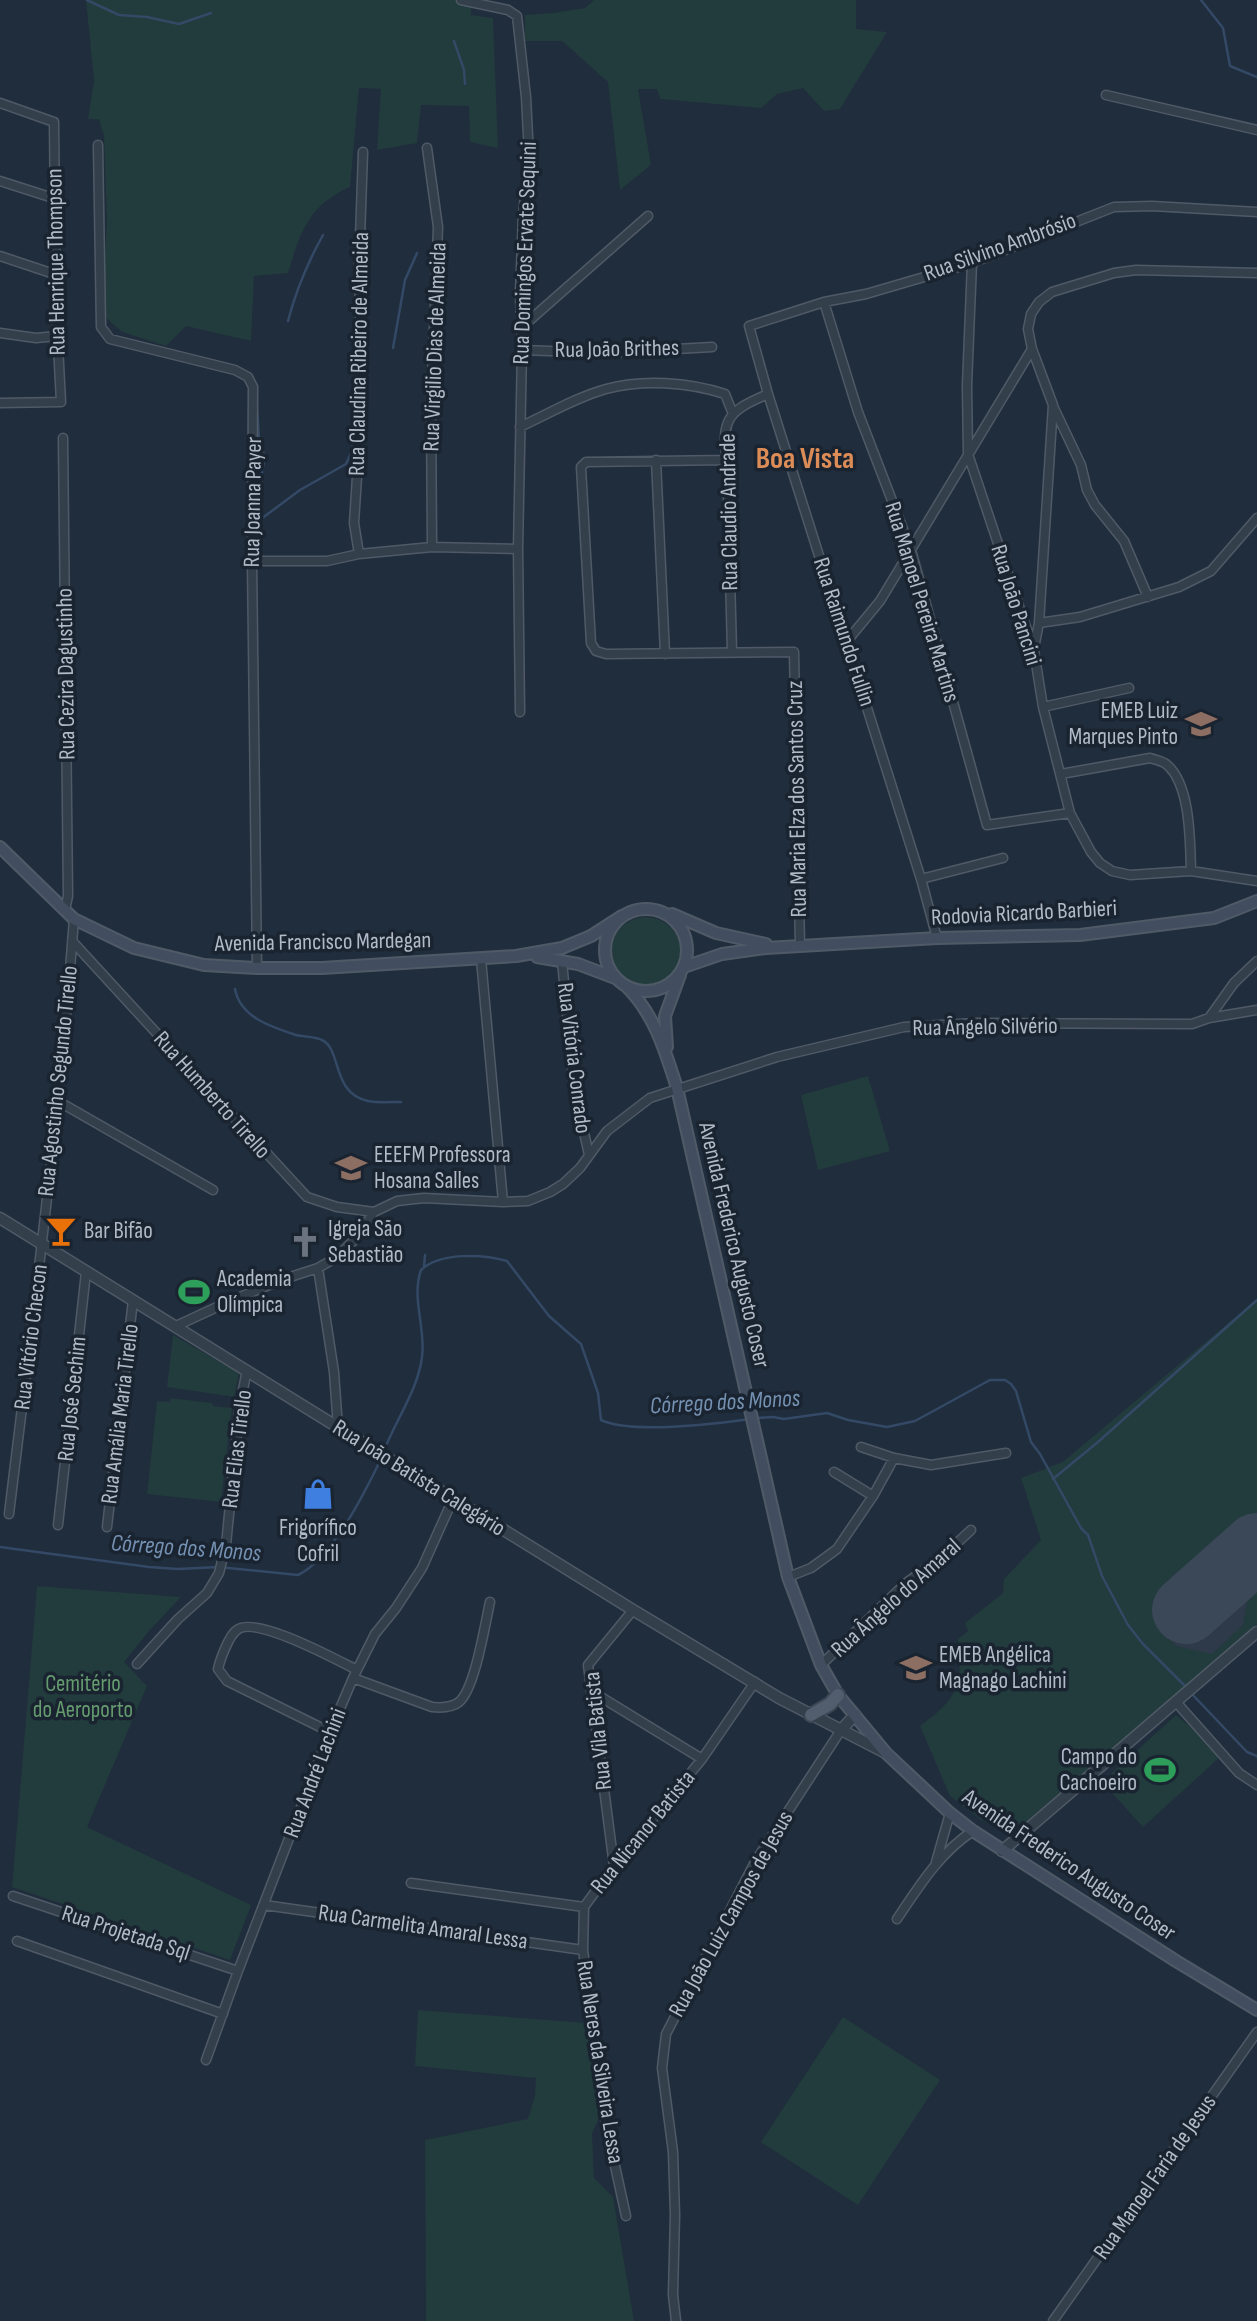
<svg xmlns="http://www.w3.org/2000/svg" width="1257" height="2321" font-family="'Sofia Sans Condensed',sans-serif">
<style>
.airport{fill:#2e3a4a}
.green{fill:#223b3d}
.lines{fill:none;stroke-linecap:round;stroke-linejoin:round}
.stream{stroke:#334965;stroke-width:2.5}
.runway{stroke:#3b4858;stroke-width:68}
.minor-casing{stroke:#505a67;stroke-width:11}
.tertiary-casing{stroke:#505a67;stroke-width:13}
.secondary-casing{stroke:#505a67;stroke-width:14}
.primary-casing{stroke:#3e4855;stroke-width:16}
.minor{stroke:#343f4c;stroke-width:8}
.tertiary{stroke:#343f4c;stroke-width:10}
.secondary{stroke:#424e60;stroke-width:10}
.primary{stroke:#525e6d;stroke-width:12}
.labels{text-anchor:middle;dominant-baseline:central;stroke-width:7;stroke-linejoin:round;paint-order:stroke}
.street-label{font-size:23px;fill:#b0bac8;stroke:#1a2431}
.poi-label{font-size:23px;fill:#b0bac8;stroke:#1a2431;text-anchor:start}
.park-label{font-size:23px;fill:#659b6f;stroke:#1a2431}
.water-label{font-size:24px;font-style:italic;fill:#7591b2;stroke:#1a2431}
.district-label{font-size:30px;font-weight:bold;fill:#dc8c57;stroke:#1a2431}
</style>
<rect width="100%" height="100%" fill="#202d3c"/>
<path class="airport" d="M1257,1299V1624L1195,1678L1161,1641L1063,1462Z"/>
<path class="green" d="M86,0H471V15L493,18L498,148L470,142L469,106L421,105L417,143L377,150L381,89L359,88L350,187C308,206 301,231 288,273L254,276L251,341L186,326L166,346L122,332L102,314L107,221L104,136L99,119H88L94,81Z
M594,0H856V29L887,32L840,109L824,111L803,88L777,94L761,108L660,99L657,89H638L651,165L620,190L608,82L562,41H525V15L553,13L585,8Z
M611 952a35 35 0 1 1 70 0a35 35 0 1 1-70 0Z
M868,1076L890,1151L818,1170L801,1095Z
M1257,1299V1516L1153,1607L1155,1622L1176,1646L1212,1654L1243,1625L1250,1583L1257,1577V1624L1017,1833L981,1820L950,1796L920,1726C958,1698 963,1686 958,1639L968,1631L965,1623L1003,1593L1004,1579L1041,1540L1021,1478L1063,1462Z
M173,1335L239,1373L234,1397L167,1387Z
M170,1398L212,1403L213,1406L232,1408L221,1502L147,1494L157,1401L170,1402Z
M37,1586L181,1597L149,1631L124,1662L147,1686L87,1827L251,1905L230,1960L12,1887Z
M1176,1715L1198,1733L1219,1758L1143,1827L1102,1782Z
M418,2010L586,2023L600,2115L592,2134L594,2178L613,2197L634,2321H426L425,2140L528,2119L535,2095L536,2078L415,2066Z
M843,2017L940,2080L858,2205L761,2142Z"/>
<g class="lines">
<path class="stream" d="M87,0L119,15L147,17L179,24L211,13
M1201,0L1223,28L1230,66L1257,77
M454,41L464,70L465,84
M288,321C296,290 308,262 323,235
M393,348L405,280L417,253
M257,407L259,439L265,458L262,471L261,518
M261,519L300,490L346,464L352,451L354,435
M235,989C240,1017 271,1027 296,1035C304,1037 314,1036 322,1040C342,1049 331,1093 368,1101C378,1103 391,1102 401,1102
M424,1266L425,1255
M756,1418L773,1417L784,1419L827,1413L848,1420L887,1427L915,1421L990,1380H1005L1011,1384L1016,1391L1031,1442L1040,1454L1081,1528L1088,1535L1102,1576L1128,1625L1143,1644L1187,1688
M383,1453C395,1421 418,1390 422,1357C426,1328 411,1298 421,1270C440,1252 483,1254 507,1261L549,1316L581,1344L598,1393L601,1420C632,1434 714,1424 750,1419
M1053,1479L1098,1442L1257,1300
M0,1547L149,1567L178,1569L218,1567L298,1575C332,1559 365,1492 381,1459
M1191,1693L1247,1752L1257,1756"/>
<path class="runway" d="M1186,1610L1257,1547"/>
<defs>
<path id="minor" d="M461,0L508,10L517,16L526,97L529,155L523,216L520,294L522,350L518,549L520,712
M1106,95L1257,130
M0,103L54,122L56,307L61,402L0,403
M98,145L101,327L110,339L235,370L248,377L253,387L252,561L257,968
M427,148L438,227L431,404L432,547
M0,181L53,198
M0,256L57,275
M972,263L967,385L968,454L1034,651L1043,707L1070,813L1091,852L1100,863L1112,871L1130,875L1191,871L1257,881
M824,302L858,412L911,550L987,825L1070,813
M522,327L648,216
M0,333L36,338L57,336
M522,350L605,353L712,347
M1053,406L1081,465L1087,490L1095,505L1124,541L1148,597
M520,427C548,414 577,397 606,389C643,379 688,382 725,394L733,414
M63,438L68,896L65,910
M656,460L665,654
M727,460L586,462L581,467L591,643L596,651L606,654L794,652L800,945
M359,554L354,523L362,400L359,267L363,152
M252,561H327L359,554L432,547L518,549
M1039,623L1080,617L1179,587L1211,571L1257,518
M847,641L880,601L1032,349
M1034,648L1039,623L1053,405L1032,349L1028,329L1031,314L1039,302L1052,292L1114,273L1136,270L1257,273
M732,652L727,460C720,417 731,410 768,394
M1043,707L1129,688
M1061,774L1150,758C1156,760 1162,761 1166,764C1191,784 1190,842 1191,871
M921,879L1003,858
M937,938L921,879L768,394L749,326L824,302L866,294L972,263L1114,207L1152,206L1257,212
M72,941L307,1197L337,1207L374,1212
M481,959L503,1202
M562,961L574,1088L589,1155
M1209,1018L1234,983L1257,961
M56,1100L213,1190
M318,1268L334,1372L338,1428
M176,1326L230,1301L284,1279L318,1268L337,1257L356,1238L374,1212L397,1201L424,1198L503,1202L528,1201L550,1192L563,1184L580,1168L607,1131L650,1098L777,1057L904,1027L977,1023L1192,1024L1209,1018L1257,1010
M861,1447L894,1458L931,1465L1006,1453
M834,1472L873,1496
M9,1514C33,1316 59,1118 74,919
M58,1525L86,1272
M107,1527L133,1300
M788,1577L811,1568L837,1549L873,1496L894,1458
M137,1664L178,1619L207,1593L219,1573L226,1545L240,1404L247,1370
M821,1665L905,1584L945,1554L971,1530
M353,1678L432,1707C441,1708 451,1708 459,1702C475,1689 485,1624 490,1602
M591,1691L702,1759
M1176,1702L1239,1773L1257,1785
M330,1732L227,1681L218,1669C220,1660 229,1635 237,1630C255,1615 337,1660 357,1670
M936,1862L950,1813
M614,1866L588,1665L633,1610
M411,1883L584,1907
M13,1896L238,1971
M264,1905L583,1950
M897,1919C918,1888 940,1852 973,1831
M17,1941L223,2014
M206,2060L238,1971L330,1732L353,1678L375,1634L396,1608L422,1568L453,1499
M626,2216L606,2125L583,1950L584,1907L614,1866L702,1759L755,1682
M676,2321L673,2295L675,2215L673,2152L662,2068L666,2034L755,1862L841,1730
M1053,2321L1257,2032"/>
<path id="tertiary" d="M0,1218L633,1610L779,1698L886,1753
M841,1730L855,1715
M1002,1851L1257,1632"/>
<path id="secondary" d="M0,847L74,919L134,948L204,965L257,968H322L516,956L562,948L591,936L622,916
M605 950a41 41 0 1 1 82 0a41 41 0 1 1-82 0Z
M672,914L716,933L766,944
M537,957L578,964L615,978
M684,967L722,954L766,948L937,938L1080,935L1214,918L1257,901
M625,985C654,1013 665,1050 677,1088L788,1577L821,1665L838,1695L886,1753L950,1813L973,1831L1176,1961L1257,2010
M667,1047L665,1016L680,975"/>
<path id="primary" d="M811,1715L830,1704L838,1695"/>
</defs>
<use href="#minor" class="minor-casing"/>
<use href="#tertiary" class="tertiary-casing"/>
<use href="#secondary" class="secondary-casing"/>
<use href="#primary" class="primary-casing"/>
<use href="#minor" class="minor"/>
<use href="#tertiary" class="tertiary"/>
<use href="#secondary" class="secondary"/>
<use href="#primary" class="primary"/>
</g>
<defs>
<symbol id="school-bare" viewBox="-9 -9 18 18"><path d="M0-5L7-2L0 1L-7-2ZM-4 1L0 2.5L4 1V4Q0 6-4 4Z" fill="#8d6e63" stroke="#1a2431" stroke-width="2.5" paint-order="stroke"/></symbol>
<symbol id="bar-bare" viewBox="-9 -9 18 18"><path d="M-6-5H6L.8 .8V4.5H3.5V6h-7V4.5H-.8V.8Z" fill="#e8710a" stroke="#1a2431" stroke-width="2.5" paint-order="stroke"/></symbol>
<symbol id="church-bare" viewBox="-9 -9 18 18"><path d="M-1.2-6h2.4v3.5h3.3v2.4h-3.3V6h-2.4V-.1h-3.3v-2.4h3.3Z" fill="#6b7280" stroke="#1a2431" stroke-width="2.5" paint-order="stroke"/></symbol>
<symbol id="stadium-bare" viewBox="-9 -9 18 18"><path d="M0-5a6.5 5 0 1 0 0 10a6.5 5 0 1 0 0-10ZM-3.5-1.8h7v3.6h-7Z" fill="#2e9e5b" stroke="#1a2431" stroke-width="2.5" paint-order="stroke"/></symbol>
<symbol id="shop-bare" viewBox="-9 -9 18 18"><path d="M-5-2.5h2.3a2.7 3.5 0 0 1 5.4 0H5L5.5 6h-11ZM-1.5-2.5h3a1.5 2.3 0 0 0-3 0Z" fill="#3f7fe0" stroke="#1a2431" stroke-width="2.5" paint-order="stroke"/></symbol>
</defs>
<g fill-rule="evenodd">
<use href="#school-bare" x="1179" y="702" width="44" height="44"/>
<use href="#school-bare" x="329" y="1146" width="44" height="44"/>
<use href="#bar-bare" x="39" y="1209" width="44" height="44"/>
<use href="#church-bare" x="283" y="1220" width="44" height="44"/>
<use href="#stadium-bare" x="172" y="1270" width="44" height="44"/>
<use href="#shop-bare" x="296" y="1472" width="44" height="44"/>
<use href="#school-bare" x="894" y="1646" width="44" height="44"/>
<use href="#stadium-bare" x="1138" y="1748" width="44" height="44"/>
</g>
<g class="labels">
<g class="street-label">
<text transform="translate(1000 247) rotate(-20)">Rua Silvino Ambrósio</text>
<text transform="translate(525 253) rotate(-88)">Rua Domingos Ervate Sequini</text>
<text transform="translate(56 262) rotate(-91)">Rua Henrique Thompson</text>
<text transform="translate(435 347) rotate(-88)">Rua Virgilio Dias de Almeida</text>
<text transform="translate(617 349) rotate(-1)">Rua João Brithes</text>
<text transform="translate(359 354) rotate(-89)">Rua Claudina Ribeiro de Almeida</text>
<text transform="translate(253 502) rotate(-89)">Rua Joanna Payer</text>
<text transform="translate(729 512) rotate(-91)">Rua Claudio Andrade</text>
<text transform="translate(922 602) rotate(73)">Rua Manoel Pereira Martins</text>
<text transform="translate(1016 605) rotate(73)">Rua João Pancini</text>
<text transform="translate(844 632) rotate(72)">Rua Raimundo Fullin</text>
<text transform="translate(66 674) rotate(-91)">Rua Cezira Dagustinho</text>
<text transform="translate(797 799) rotate(-91)">Rua Maria Elza dos Santos Cruz</text>
<text transform="translate(1024 913) rotate(-3)">Rodovia Ricardo Barbieri</text>
<text transform="translate(323 942) rotate(-1)">Avenida Francisco Mardegan</text>
<text transform="translate(985 1027) rotate(-1)">Rua Ângelo Silvério</text>
<text transform="translate(574 1058) rotate(83)">Rua Vitória Conrado</text>
<text transform="translate(58 1081) rotate(-84)">Rua Agostinho Segundo Tirello</text>
<text transform="translate(212 1095) rotate(48)">Rua Humberto Tirello</text>
<text transform="translate(734 1245) rotate(77)">Avenida Frederico Augusto Coser</text>
<text transform="translate(31 1337) rotate(-83)">Rua Vitório Checon</text>
<text transform="translate(72 1399) rotate(-84)">Rua José Sechim</text>
<text transform="translate(120 1414) rotate(-83)">Rua Amália Maria Tirello</text>
<text transform="translate(237 1449) rotate(-83)">Rua Elias Tirello</text>
<text transform="translate(419 1478) rotate(32)">Rua João Batista Calegário</text>
<text transform="translate(896 1598) rotate(-42)">Rua Ângelo do Amaral</text>
<text transform="translate(598 1731) rotate(-96)">Rua Vila Batista</text>
<text transform="translate(315 1773) rotate(-69)">Rua André Lachini</text>
<text transform="translate(643 1832) rotate(-51)">Rua Nicanor Batista</text>
<text transform="translate(1069 1865) rotate(34)">Avenida Frederico Augusto Coser</text>
<text transform="translate(731 1914) rotate(-61)">Rua João Luiz Campos de Jesus</text>
<text transform="translate(423 1927) rotate(8)">Rua Carmelita Amaral Lessa</text>
<text transform="translate(126 1933) rotate(18)">Rua Projetada Sql</text>
<text transform="translate(600 2062) rotate(81)">Rua Neres da Silveira Lessa</text>
<text transform="translate(1155 2177) rotate(-55)">Rua Manoel Faria de Jesus</text>
</g>
<g class="poi-label">
<text x="1178" y="711" text-anchor="end">EMEB Luiz<tspan x="1178" dy="26">Marques Pinto</tspan></text>
<text x="374" y="1155">EEEFM Professora<tspan x="374" dy="26">Hosana Salles</tspan></text>
<text x="328" y="1229">Igreja São<tspan x="328" dy="26">Sebastião</tspan></text>
<text x="84" y="1231">Bar Bifão</text>
<text x="217" y="1279">Academia<tspan x="217" dy="26">Olímpica</tspan></text>
<text x="318" y="1528" text-anchor="middle">Frigorífico<tspan x="318" dy="26">Cofril</tspan></text>
<text x="939" y="1655">EMEB Angélica<tspan x="939" dy="26">Magnago Lachini</tspan></text>
<text x="1137" y="1757" text-anchor="end">Campo do<tspan x="1137" dy="26">Cachoeiro</tspan></text>
</g>
<g class="park-label">
<text x="83" y="1684">Cemitério<tspan x="83" dy="26">do Aeroporto</tspan></text>
</g>
<g class="water-label">
<text transform="translate(725 1402) rotate(-3)">Córrego dos Monos</text>
<text transform="translate(186 1548) rotate(4)">Córrego dos Monos</text>
</g>
<g class="district-label">
<text x="805" y="459">Boa Vista</text>
</g>
</g>
</svg>
